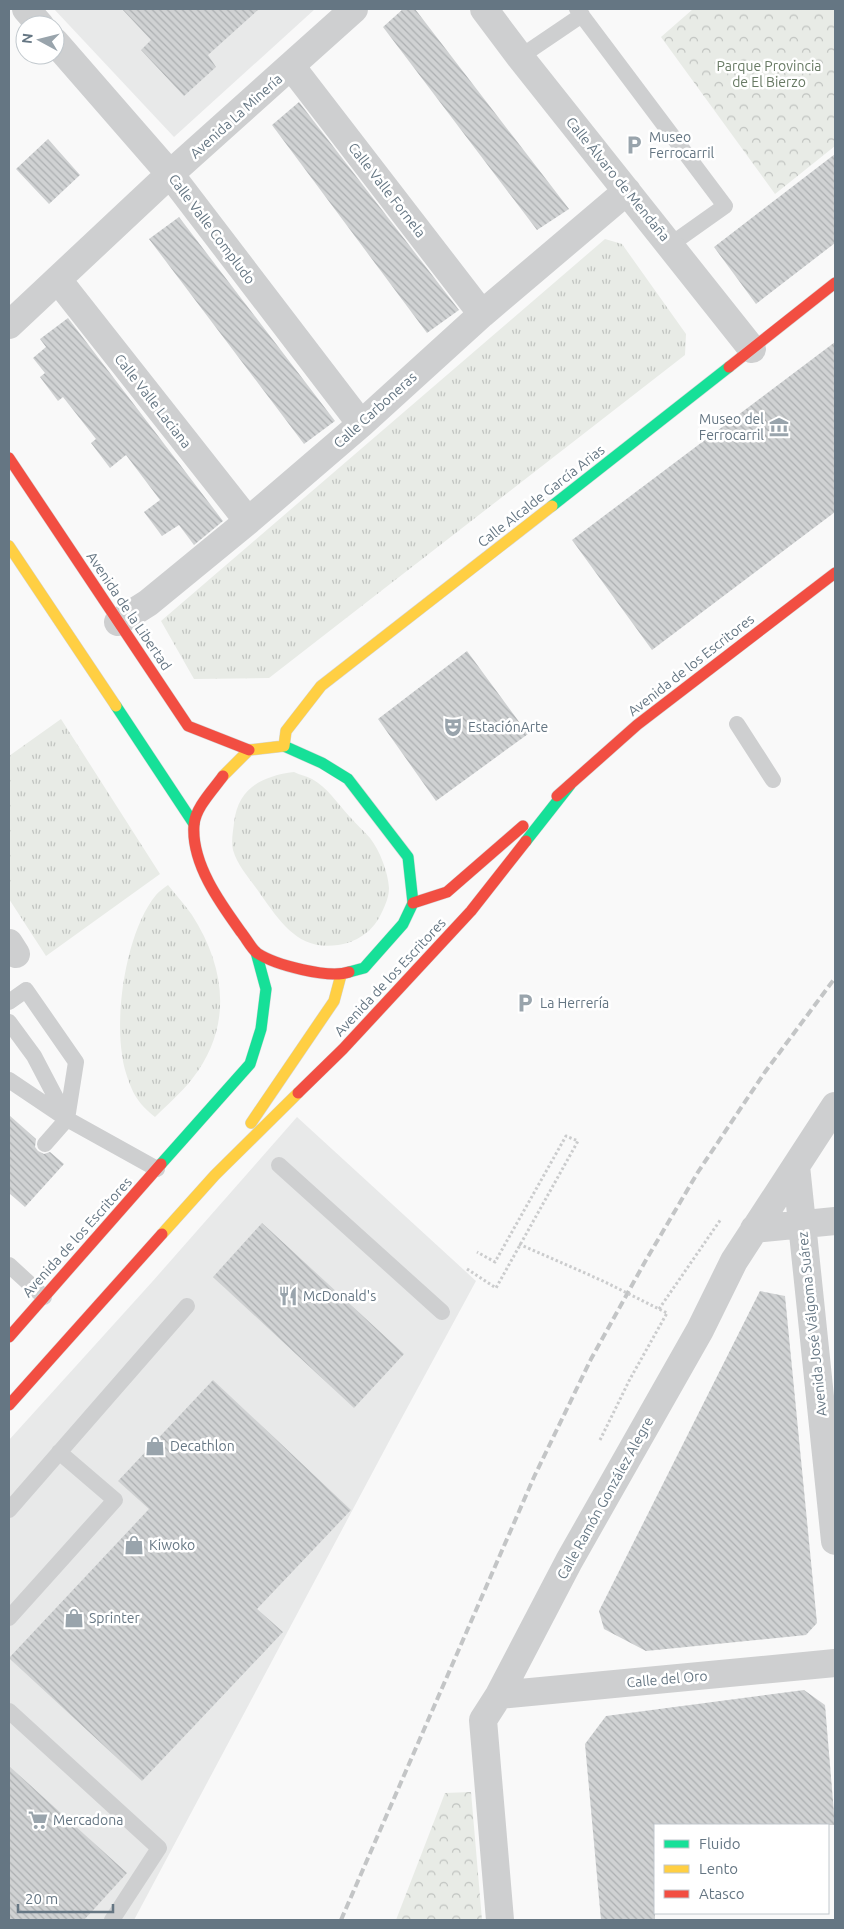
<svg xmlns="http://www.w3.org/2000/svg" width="844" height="1929" font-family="Ubuntu,sans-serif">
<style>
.built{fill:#e8e9e9}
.grass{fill:url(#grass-tufts)}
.forest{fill:url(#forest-crowns)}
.building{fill:url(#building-back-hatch)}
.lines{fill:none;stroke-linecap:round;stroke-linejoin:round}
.fast-casing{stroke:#d5d6d7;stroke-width:12}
.slow-casing{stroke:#d5d6d7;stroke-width:12}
.jam-casing{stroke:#d5d6d7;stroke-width:12}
.path{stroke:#cbcccd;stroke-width:3;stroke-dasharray:2.5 2.5;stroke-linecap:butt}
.lane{stroke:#cecfd0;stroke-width:16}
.street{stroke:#cecfd0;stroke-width:28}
.fast{stroke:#16e098;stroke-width:11}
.slow{stroke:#ffcf43;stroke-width:11}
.jam{stroke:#f24e42;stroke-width:11}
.rail{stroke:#c3c5c6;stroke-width:4;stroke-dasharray:8 4;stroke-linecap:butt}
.path-bridge{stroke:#cbcccd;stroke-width:3;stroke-dasharray:2.5 2.5;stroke-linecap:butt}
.labels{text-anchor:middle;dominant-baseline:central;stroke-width:5;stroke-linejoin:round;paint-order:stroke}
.park-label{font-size:14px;fill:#687a64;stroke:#fff}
.street-label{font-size:14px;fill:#657683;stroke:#fff}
.poi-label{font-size:14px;fill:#657683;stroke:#fff;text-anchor:start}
</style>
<defs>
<pattern id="grass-tufts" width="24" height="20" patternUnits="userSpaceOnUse" patternTransform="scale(1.25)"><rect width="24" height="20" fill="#e8ebe6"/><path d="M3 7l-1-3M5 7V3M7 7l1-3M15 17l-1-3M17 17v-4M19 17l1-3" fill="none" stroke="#c0c3c0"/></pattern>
<pattern id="forest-crowns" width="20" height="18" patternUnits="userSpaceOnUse" patternTransform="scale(1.25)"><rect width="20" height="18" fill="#e8ebe6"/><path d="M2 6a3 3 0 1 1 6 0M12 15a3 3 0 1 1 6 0" fill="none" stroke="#c0c3c0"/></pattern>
<pattern id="building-back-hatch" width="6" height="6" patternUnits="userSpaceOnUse" patternTransform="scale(1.25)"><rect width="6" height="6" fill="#d0d2d3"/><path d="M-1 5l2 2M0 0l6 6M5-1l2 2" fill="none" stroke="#acafb1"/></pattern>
</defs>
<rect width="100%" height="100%" fill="#f9f9f9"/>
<path class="built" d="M54,9H315L174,137Z
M297,1117L476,1281L393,1434L134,1920H9V1440L152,1282Z"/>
<path class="grass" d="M605,239L622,244L686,334L685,355L269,678L194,679L161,621Z
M61,719L160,874L46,956L9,899V756Z
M294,772C300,775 306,776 312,779C327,787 338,804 349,816C356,824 364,831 370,838C380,851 388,872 389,888C389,898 384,908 380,916C372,932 355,943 338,945C299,951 281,923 261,895C251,880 238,867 233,850C231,841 233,832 234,823C238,788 262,776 294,772Z
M168,885C176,895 185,905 192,915C226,968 233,1027 192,1079C181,1093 167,1105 155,1117C145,1109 136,1100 131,1087C127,1077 123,1065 122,1054C115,1010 127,930 156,895C159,891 164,888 168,885Z"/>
<path class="forest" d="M693,9H835V146L775,194L661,37Z
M471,1792L482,1920H396L445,1793Z"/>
<path class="building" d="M122,9H259L208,55L216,67L184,96L141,50L151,40Z
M403,9H415L569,209L537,230L383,27Z
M299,102L459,310L427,333L272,125Z
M48,139L80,175L49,204L16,169Z
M835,154V243L756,304L714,247Z
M179,217L335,421L304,444L149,239Z
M68,318L223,521L194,545L179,525L162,536L144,512L160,500L126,455L110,468L91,443L96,439L63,397L58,401L40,377L45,373L33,358L46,347L40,339Z
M835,342V512L652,650L572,540Z
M467,651L528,734L436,801L378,719Z
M9,1115L36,1139L35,1147L38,1151L44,1154L50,1152L64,1164L25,1207L9,1193Z
M262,1223L404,1354L354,1408L213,1277Z
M760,1291L785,1296L817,1623L806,1635L646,1651L604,1629L599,1611Z
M213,1380L351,1510L257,1609L283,1632L142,1781L9,1658L149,1509L118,1481Z
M804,1690L825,1705L835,1825H655V1920H601L585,1744L606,1716Z
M9,1766L127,1873L84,1920H9Z"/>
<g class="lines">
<defs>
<path id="fast" d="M552,506L729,367
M116,706L194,824
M284,746L322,763L348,779L408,857L413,903L403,924L364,968L349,972
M526,841L570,785
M161,1164L250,1064L261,1029L266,989L256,952"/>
<path id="slow" d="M9,546L116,706
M284,746L286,731L321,686L552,506
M223,776L249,750L284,746
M251,1123L334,1001L341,975
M162,1234L215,1175L298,1093"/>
<path id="jam" d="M729,367L835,283
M9,458L188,726L249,750
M223,776C213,790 195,808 194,825C191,863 220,903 241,932C246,938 251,948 257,953C275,965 329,979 349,972
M557,796L637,725L835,573
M413,903L447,892L523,826
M298,1093L343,1049L471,911L526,841
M9,1337L161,1164
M9,1405L162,1234"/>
</defs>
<use href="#fast" class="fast-casing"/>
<use href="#slow" class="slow-casing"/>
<use href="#jam" class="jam-casing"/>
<path class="path" d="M467,1269L496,1288L578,1141L566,1136L495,1262L477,1252
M659,1309L721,1219
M600,1440L630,1379L667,1313"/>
<path class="lane" d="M577,9L725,206L670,245
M520,57L582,15
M737,724L773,780
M9,1002L26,990L76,1062L67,1119L45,1144
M9,1022L34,1056L67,1119L9,1080
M67,1119L157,1169
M279,1165L442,1312
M9,1265L44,1297
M9,1510L187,1306
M9,1618L115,1500L59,1452
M9,1711L159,1848L112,1920"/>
<path class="street" d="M26,9L40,25
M484,9L520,57L752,349
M55,42L170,174L361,424
M291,66L482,314
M58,280L248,521
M9,325L170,174L354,9
M118,622L148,603L248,521L361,424L482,314L627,191
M9,943L16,954
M796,1166L835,1541
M754,1229L835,1221
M499,1695L835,1663
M500,1920L483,1720L499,1695L569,1561L700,1330L734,1261L835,1106"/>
<use href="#fast" class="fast"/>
<use href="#slow" class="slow"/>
<use href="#jam" class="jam"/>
<path class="rail" d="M341,1920L534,1477L591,1359L646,1260L698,1172L765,1072L835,978"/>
<path class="path-bridge" d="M519,1244L603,1281L667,1313"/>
</g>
<defs>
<symbol id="parking-bare" viewBox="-9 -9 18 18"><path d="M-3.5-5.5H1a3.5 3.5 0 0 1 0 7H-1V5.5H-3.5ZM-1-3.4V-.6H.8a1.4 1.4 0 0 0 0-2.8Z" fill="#99a4ac" stroke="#fff" stroke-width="2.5" paint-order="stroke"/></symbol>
<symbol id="museum-bare" viewBox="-9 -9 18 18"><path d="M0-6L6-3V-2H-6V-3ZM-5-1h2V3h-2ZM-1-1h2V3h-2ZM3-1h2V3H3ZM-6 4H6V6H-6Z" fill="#99a4ac" stroke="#fff" stroke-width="2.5" paint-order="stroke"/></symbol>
<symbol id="theatre-bare" viewBox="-9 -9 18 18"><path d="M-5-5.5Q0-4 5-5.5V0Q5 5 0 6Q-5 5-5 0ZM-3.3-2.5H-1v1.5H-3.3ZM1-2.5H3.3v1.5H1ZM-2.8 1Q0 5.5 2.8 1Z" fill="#99a4ac" stroke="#fff" stroke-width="2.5" paint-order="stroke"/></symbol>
<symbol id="restaurant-bare" viewBox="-9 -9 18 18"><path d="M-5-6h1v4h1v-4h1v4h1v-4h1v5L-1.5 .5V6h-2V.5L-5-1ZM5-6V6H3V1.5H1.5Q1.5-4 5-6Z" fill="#99a4ac" stroke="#fff" stroke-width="2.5" paint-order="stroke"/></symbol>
<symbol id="shop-bare" viewBox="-9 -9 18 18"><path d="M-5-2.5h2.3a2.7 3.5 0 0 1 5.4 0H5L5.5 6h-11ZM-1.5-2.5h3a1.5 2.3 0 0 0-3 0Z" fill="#99a4ac" stroke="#fff" stroke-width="2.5" paint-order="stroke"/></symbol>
<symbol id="supermarket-bare" viewBox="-9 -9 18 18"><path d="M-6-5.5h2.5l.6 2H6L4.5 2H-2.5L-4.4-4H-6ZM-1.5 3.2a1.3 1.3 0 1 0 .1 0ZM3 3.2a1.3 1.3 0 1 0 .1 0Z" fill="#99a4ac" stroke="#fff" stroke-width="2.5" paint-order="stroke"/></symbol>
</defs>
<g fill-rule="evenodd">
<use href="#parking-bare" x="620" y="131" width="28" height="28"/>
<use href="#museum-bare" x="765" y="413" width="28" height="28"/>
<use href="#theatre-bare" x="439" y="713" width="28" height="28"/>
<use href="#parking-bare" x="511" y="989" width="28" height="28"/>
<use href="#restaurant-bare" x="274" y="1282" width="28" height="28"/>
<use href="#shop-bare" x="141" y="1432" width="28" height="28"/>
<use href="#shop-bare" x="120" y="1531" width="28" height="28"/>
<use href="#shop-bare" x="60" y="1604" width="28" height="28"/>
<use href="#supermarket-bare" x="24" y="1806" width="28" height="28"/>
</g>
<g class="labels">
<g class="park-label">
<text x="769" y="66">Parque Provincia<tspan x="769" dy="16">de El Bierzo</tspan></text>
</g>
<g class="street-label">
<text transform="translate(236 116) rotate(-42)">Avenida La Minería</text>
<text transform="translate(618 179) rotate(51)">Calle Álvaro de Mendaña</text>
<text transform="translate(387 190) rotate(52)">Calle Valle Fornela</text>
<text transform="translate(212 229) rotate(53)">Calle Valle Compludo</text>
<text transform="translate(153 401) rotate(52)">Calle Valle Laciana</text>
<text transform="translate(375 410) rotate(-42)">Calle Carboneras</text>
<text transform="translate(541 496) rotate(-38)">Calle Alcalde García Arias</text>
<text transform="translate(129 611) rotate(56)">Avenida de la Libertad</text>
<text transform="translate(691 665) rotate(-38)">Avenida de los Escritores</text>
<text transform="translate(390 977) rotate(-47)">Avenida de los Escritores</text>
<text transform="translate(77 1237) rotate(-48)">Avenida de los Escritores</text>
<text transform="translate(812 1324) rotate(-96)">Avenida José Válgoma Suárez</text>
<text transform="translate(605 1498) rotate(-61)">Calle Ramón González Alegre</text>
<text transform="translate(667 1679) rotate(-5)">Calle del Oro</text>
</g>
<g class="poi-label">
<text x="649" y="137">Museo<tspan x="649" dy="16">Ferrocarril</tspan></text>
<text x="764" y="419" text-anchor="end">Museo del<tspan x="764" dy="16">Ferrocarril</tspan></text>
<text x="468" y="727">EstaciónArte</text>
<text x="540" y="1003">La Herrería</text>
<text x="303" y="1296">McDonald's</text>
<text x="170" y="1446">Decathlon</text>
<text x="149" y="1545">Kiwoko</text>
<text x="89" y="1618">Sprinter</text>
<text x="53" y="1820">Mercadona</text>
</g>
</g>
<rect width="844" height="1929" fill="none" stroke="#657683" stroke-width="20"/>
<rect x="654" y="1824" width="175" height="90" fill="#ffffff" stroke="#c1c8cd"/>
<rect x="664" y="1840" width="25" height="8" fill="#16e098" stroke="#c1c8cd"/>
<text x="699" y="1849" font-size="15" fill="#657683">Fluido</text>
<rect x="664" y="1865" width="25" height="8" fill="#ffcf43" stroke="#c1c8cd"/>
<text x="699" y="1874" font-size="15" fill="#657683">Lento</text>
<rect x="664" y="1890" width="25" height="8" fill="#f24e42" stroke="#c1c8cd"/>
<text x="699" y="1899" font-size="15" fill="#657683">Atasco</text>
<g transform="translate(40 40) rotate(277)"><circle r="24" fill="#ffffff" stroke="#c1c8cd"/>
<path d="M0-4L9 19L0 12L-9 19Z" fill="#99a4ac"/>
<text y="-8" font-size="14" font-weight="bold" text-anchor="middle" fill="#657683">N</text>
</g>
<path d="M18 1904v8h95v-8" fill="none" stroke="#657683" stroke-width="2.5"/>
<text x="25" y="1904" font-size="15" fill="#657683" stroke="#ffffff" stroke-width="4" paint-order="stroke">20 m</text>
</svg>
